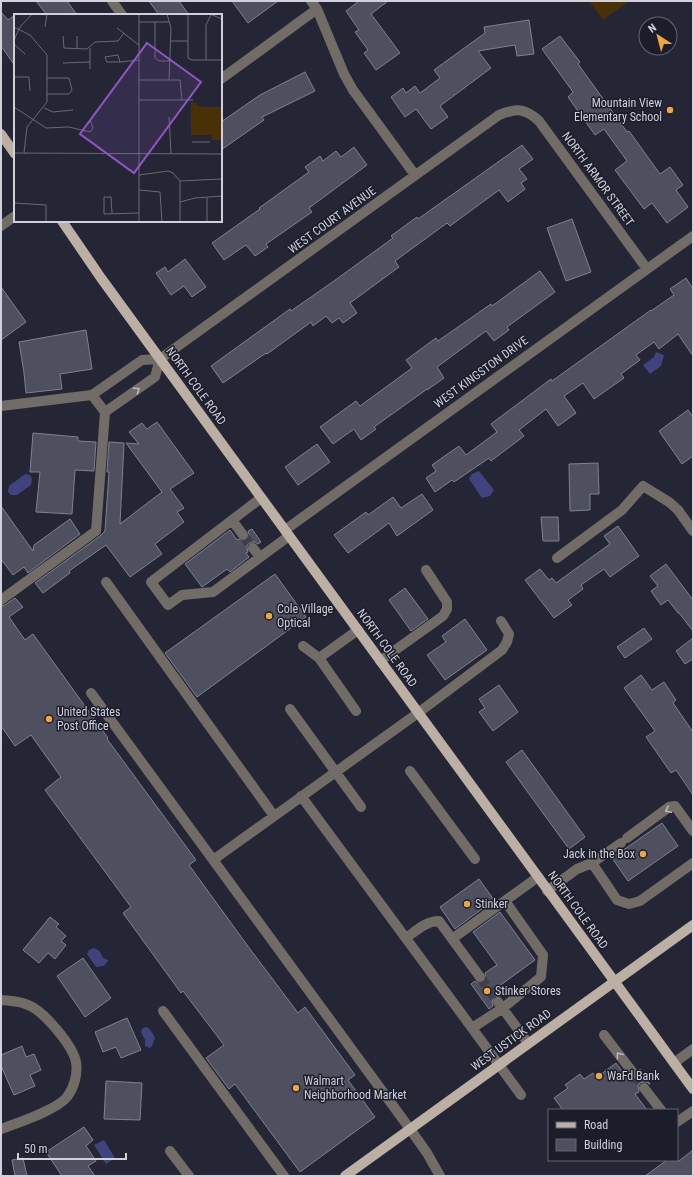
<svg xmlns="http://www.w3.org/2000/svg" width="694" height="1177" font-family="'Roboto Condensed',sans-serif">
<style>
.green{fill:#4a3006}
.water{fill:#41437f}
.building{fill:#4e5060;stroke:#7f8193}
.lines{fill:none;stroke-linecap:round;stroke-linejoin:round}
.minor-tunnel{stroke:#3f404e;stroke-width:10;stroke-dasharray:10 5;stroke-linecap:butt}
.minor{stroke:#716c65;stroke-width:10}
.major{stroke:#bbb0a3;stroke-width:10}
.oneway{stroke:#b8b8be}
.poi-dot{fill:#eea73c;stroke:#1c1d2b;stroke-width:1.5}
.labels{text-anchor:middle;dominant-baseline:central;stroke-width:3;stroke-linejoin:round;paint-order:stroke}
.poi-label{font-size:12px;fill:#d0d1db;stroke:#1c1d2b;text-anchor:start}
.street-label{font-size:12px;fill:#d0d1db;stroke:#1c1d2b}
.inset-road{fill:none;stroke:#696a77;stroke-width:1}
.view{fill:#9055c6;fill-opacity:0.15;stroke:#9055c6;stroke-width:2}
.inset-edge{fill:none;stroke:#d0d1db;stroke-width:2}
</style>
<rect width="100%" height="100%" fill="#252635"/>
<path class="green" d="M589,1H629L603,20Z"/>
<path class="water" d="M656,352L664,355L661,366L650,374L643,365L654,357Z
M479,471L494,490L490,496L482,498L469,479L472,474Z
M26,474L30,475L32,479L31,485L17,495H11L8,492L9,486L24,475Z
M94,948C101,951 100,952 103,958L108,960V961L104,966H101L96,967L87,954L89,950Z
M146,1027C150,1028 153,1034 155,1038L152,1046L150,1048L145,1046V1040L141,1032L142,1029Z
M104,1140L115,1158L106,1164L94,1145Z"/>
<path class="building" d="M36,1H67L77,15H47Z
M149,1H179L189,15H159Z
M232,1H278L248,23Z
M359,1H388L371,14L400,53L376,70L364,53L368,50L355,32L359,30L346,11Z
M1,12L8,20L15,15V66L1,46Z
M529,20L534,54L517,56L515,45L478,51L491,68L440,106L448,117L431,129L416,109L405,117L391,97L403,88L406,93L415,86L420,93L440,78L434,70L485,33L484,27Z
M560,36L580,62L578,64L627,132L629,131L660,174L670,167L683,185L676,190L688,207L667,223L652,203L644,209L615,170L627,161L604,129L595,135L568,97L573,92L542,49Z
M305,72L315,91L262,117L264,120L221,150V122L260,95Z
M522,145L533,159L519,169L527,179L521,183L525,189L508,202L499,190L450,226L447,223L395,261L399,267L350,303L357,313L343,323L339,318L332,323L326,316L313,326L311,322L267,354L266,353L223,383L211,366L290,309L291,311L334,281L393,238L391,236L417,217L418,219Z
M354,147L367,165L309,208L312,212L266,244L268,247L255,256L246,245L224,260L212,243L260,209L259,208L309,172L305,167L320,156L323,161L336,151L341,157Z
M572,219L591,272L566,281L547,228Z
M185,259L206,287L192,297L184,286L171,295L156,273L165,267L168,272Z
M540,271L555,292L507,327L509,330L494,341L486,331L437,367L444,378L427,390V389L374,427L376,429L361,440L354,429L333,444L320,427L356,401L360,406L412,368L406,360L436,338L438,341L491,304L492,306Z
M686,278L693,289V356L678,334L659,349L654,342L636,355L640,360L621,374L624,378L594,399L583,383L564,396L576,413L558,426L546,409L519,430L524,436L491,461L489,458L454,482L452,480L435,492L426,478L436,471L432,465L459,446L466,455L497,432L491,424L551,379L552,381L651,310V311L674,295L670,289Z
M1,287L26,322L1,340Z
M86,330L92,369L60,374L62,389L26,393L24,373L19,342Z
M688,410L693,417V456L682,464L659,431Z
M157,422L194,473L170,489L184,508L177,512L184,522L155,544L162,554L130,577L106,545L69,571L70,573L43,593L35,583L100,536L105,531L109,472H107L109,442L124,443L120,524L162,492L126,443L139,444L129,432L142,423L147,429Z
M33,433L78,437V441L96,442L94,471L75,470L72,514L36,512L40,472H30Z
M317,444L330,462L298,485L285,467Z
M598,463L599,494H590V510L570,511L569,464Z
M422,494L433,510L397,536L389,523L348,553L334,535L366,512L368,515L393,497L401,508Z
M1,506L33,551L34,545L70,519L80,534L28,573L24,567L13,575L1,559Z
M541,517H558L559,541H543Z
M618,526L639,556L610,577L604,569L581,585L583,589L568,600L572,605L554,618L525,580L540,569L549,580L552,578L556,583L610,544L604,536Z
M252,529L261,542L258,544L255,542H252L247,545V548L248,552L246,553L249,557L230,572L227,569L202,587L185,564L230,530L237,540L238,539L243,541L246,540L249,538V535L248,531Z
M666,564L693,600V631L679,613H678L668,600L661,605L651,591L658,586L650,576Z
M275,574L306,617L197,697L165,653Z
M405,588L428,619L411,631L389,600Z
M15,598L23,607L9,617L25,640L33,634L108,738L107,739L196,860L189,865L247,945L298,1013L305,1007L355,1075L348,1080L375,1117L300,1172L235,1084L229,1089L206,1058L224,1045L183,991L181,993L123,913L131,907L45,790L61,777L31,735L15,746L1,726V606L5,605Z
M465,619L487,650L445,680L427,655L446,642L442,636Z
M644,628L652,639L625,658L617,647Z
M693,638V659L685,664L676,651Z
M641,675L652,690L664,682L676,700L673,703L693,732V795L676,770L671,773L646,737L655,731L624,688Z
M499,685L518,712L493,731L479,712L485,708L479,699Z
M522,750L585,837L569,849L506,762Z
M662,823L678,846L628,881L612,858Z
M479,879L494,900L455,929L440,907Z
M500,912L535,960L495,989L500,996H497L494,997L492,1002L493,1006L489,1009L471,984L475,981L478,983L484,982L486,979L485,973L497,965L473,932Z
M50,917L59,924L56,927L66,936L61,941L66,945L55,959L48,953L39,963L23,950Z
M83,958L111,998L85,1017L57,976Z
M127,1018L141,1050L121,1058L116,1047L103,1052L95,1032Z
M22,1046L26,1057L34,1054L41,1070L30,1075L35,1086L14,1095L1,1066V1055Z
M616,1063L628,1079L629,1078L634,1080L638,1079L640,1076L639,1070L640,1069L650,1084H649L647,1082H644L640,1083L638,1086L639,1092L635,1094L647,1110H563L554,1098L568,1088L565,1085L580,1074L584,1079L593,1073L596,1078Z
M106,1081L142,1083L140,1120L104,1119Z
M84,1127L93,1140L86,1146L96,1161L88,1166L95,1176H62L46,1152Z
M693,1150V1176H645L667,1160L679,1161Z
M23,1158L27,1176H15L12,1160Z"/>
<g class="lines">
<path class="minor-tunnel" d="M243,535L253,548
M480,977L498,1002
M634,1074L644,1088"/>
<path class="minor" d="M112,1L122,15
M311,1L317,9L344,74L353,90L415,175
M221,79L317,9
M1,226L15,216
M160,359L499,115C517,108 525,108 539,121L647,269
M92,395L142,360L160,359L155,377L105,412
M1,406L92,395L105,412L96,531L1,600
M261,498L151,582L168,605L182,595L213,592L289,536
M232,520L243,535
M285,530L693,236
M253,548L260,557
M557,558L622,510L643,486L669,502L678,510L693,531
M106,582L274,816
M303,646L319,658L356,711
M319,658L358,630
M380,661L443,616L447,609V602L426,570
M91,693L410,1129L427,1153L440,1176
M290,709L361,807
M410,771L475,859
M301,796L472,1028
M627,838L669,807L675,806L693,831
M213,860L418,713L502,650L507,642L509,634L501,621
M592,863L621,843
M547,891L577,869L592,863L617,900L629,904L640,901L693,863
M505,901L543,955L541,977L503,1008L472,1028L521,1095
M406,938C416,931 426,921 439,921L480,977
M452,939L538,877
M1,1000C9,1001 20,1001 28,1005C44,1011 73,1046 76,1062C78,1074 74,1088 67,1097C57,1110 17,1123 1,1129
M498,1002L528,1043
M163,1011L284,1176
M604,1035L634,1074
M674,1063L693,1049
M644,1088L661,1110
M677,1122L693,1111
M170,1151L189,1176"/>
<path class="major" d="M1,134L15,154
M62,221L101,278L160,359L693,1089
M345,1176L693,925"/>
</g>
<defs><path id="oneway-chevron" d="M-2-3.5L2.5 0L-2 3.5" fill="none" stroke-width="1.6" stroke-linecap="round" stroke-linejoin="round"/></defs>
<g class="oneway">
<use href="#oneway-chevron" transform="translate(137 390) rotate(-35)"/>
<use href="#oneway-chevron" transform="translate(668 810) rotate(153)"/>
<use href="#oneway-chevron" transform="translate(619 1055) rotate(-127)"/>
</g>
<g class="poi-dot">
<circle cx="670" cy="110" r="4"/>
<circle cx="269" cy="616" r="4"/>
<circle cx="49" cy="719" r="4"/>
<circle cx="643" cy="854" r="4"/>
<circle cx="467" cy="904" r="4"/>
<circle cx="487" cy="991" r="4"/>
<circle cx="599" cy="1076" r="4"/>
<circle cx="296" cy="1088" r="4"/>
</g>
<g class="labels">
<g class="poi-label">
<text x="662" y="103" text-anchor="end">Mountain View<tspan x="662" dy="14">Elementary School</tspan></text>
<text x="277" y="609">Cole Village<tspan x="277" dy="14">Optical</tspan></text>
<text x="57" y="712">United States<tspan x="57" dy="14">Post Office</tspan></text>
<text x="635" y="854" text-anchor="end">Jack in the Box</text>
<text x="475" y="904">Stinker</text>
<text x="495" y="991">Stinker Stores</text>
<text x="607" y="1076">WaFd Bank</text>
<text x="304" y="1081">Walmart<tspan x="304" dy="14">Neighborhood Market</tspan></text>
</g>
<g class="street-label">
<text transform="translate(598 179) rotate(54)">NORTH ARMOR STREET</text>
<text transform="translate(332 220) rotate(-36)">WEST COURT AVENUE</text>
<text transform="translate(481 372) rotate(-36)">WEST KINGSTON DRIVE</text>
<text transform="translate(196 386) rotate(54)">NORTH COLE ROAD</text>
<text transform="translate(387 648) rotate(54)">NORTH COLE ROAD</text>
<text transform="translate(578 910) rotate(54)">NORTH COLE ROAD</text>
<text transform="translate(511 1040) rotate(-36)">WEST USTICK ROAD</text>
</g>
</g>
<g transform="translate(14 14)">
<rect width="208" height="208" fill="#252635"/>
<path d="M177,87L188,93H208V126H198V121H177Z" fill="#4a3006"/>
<path class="inset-road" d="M153,0L157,14L155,66M174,0V44L178,46H208M196,0L208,5M125,8H155M141,8V44L145,47H157M0,13L16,21L33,41V88L13,113L10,139M31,13L33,0M103,14L125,31M49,22L50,34L73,35L81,28L104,27L110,19M63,22V35M0,26L6,13L18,0M157,27H174M0,30L11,40M76,34V55M192,46V11L197,1M106,48L104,41L91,43L93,48H106L125,46M49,49L76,48M0,63H15L16,77M125,66H166L168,86M33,80H55L58,76L55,64H33M125,86H179M0,93L32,114L55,113L76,118L79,114L76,106M30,94L39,98L59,96M155,103L157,140M178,128H196M0,139L208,140M125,161L154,157L159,159L166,167L208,165M166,167V208M125,176L146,178L148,208M166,188L181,184L208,182M0,189L32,191V208M98,199L97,183H90V200L125,199M125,208V0M193,208V184"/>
<path class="view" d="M133,29L187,68L120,159L66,120Z"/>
<rect width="208" height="208" class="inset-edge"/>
</g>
<rect width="694" height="1177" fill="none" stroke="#d0d1db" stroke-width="4"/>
<rect x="548" y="1109" width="130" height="52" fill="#1c1d2b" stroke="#646571"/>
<rect x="556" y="1122" width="20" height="6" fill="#bbb0a3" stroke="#646571"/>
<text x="584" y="1129" font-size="12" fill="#d0d1db">Road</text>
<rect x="556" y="1139" width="20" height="12" fill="#4e5060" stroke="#646571"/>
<text x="584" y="1149" font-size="12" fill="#d0d1db">Building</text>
<g transform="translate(658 36) rotate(324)"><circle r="19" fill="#1c1d2b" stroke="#646571"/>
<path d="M0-3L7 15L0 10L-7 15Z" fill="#eea73c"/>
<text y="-6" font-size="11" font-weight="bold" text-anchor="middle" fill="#d0d1db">N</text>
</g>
<path d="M18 1153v6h108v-6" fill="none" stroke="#d0d1db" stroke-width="2"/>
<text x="24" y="1153" font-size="12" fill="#d0d1db" stroke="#1c1d2b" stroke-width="3" paint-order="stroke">50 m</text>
</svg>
